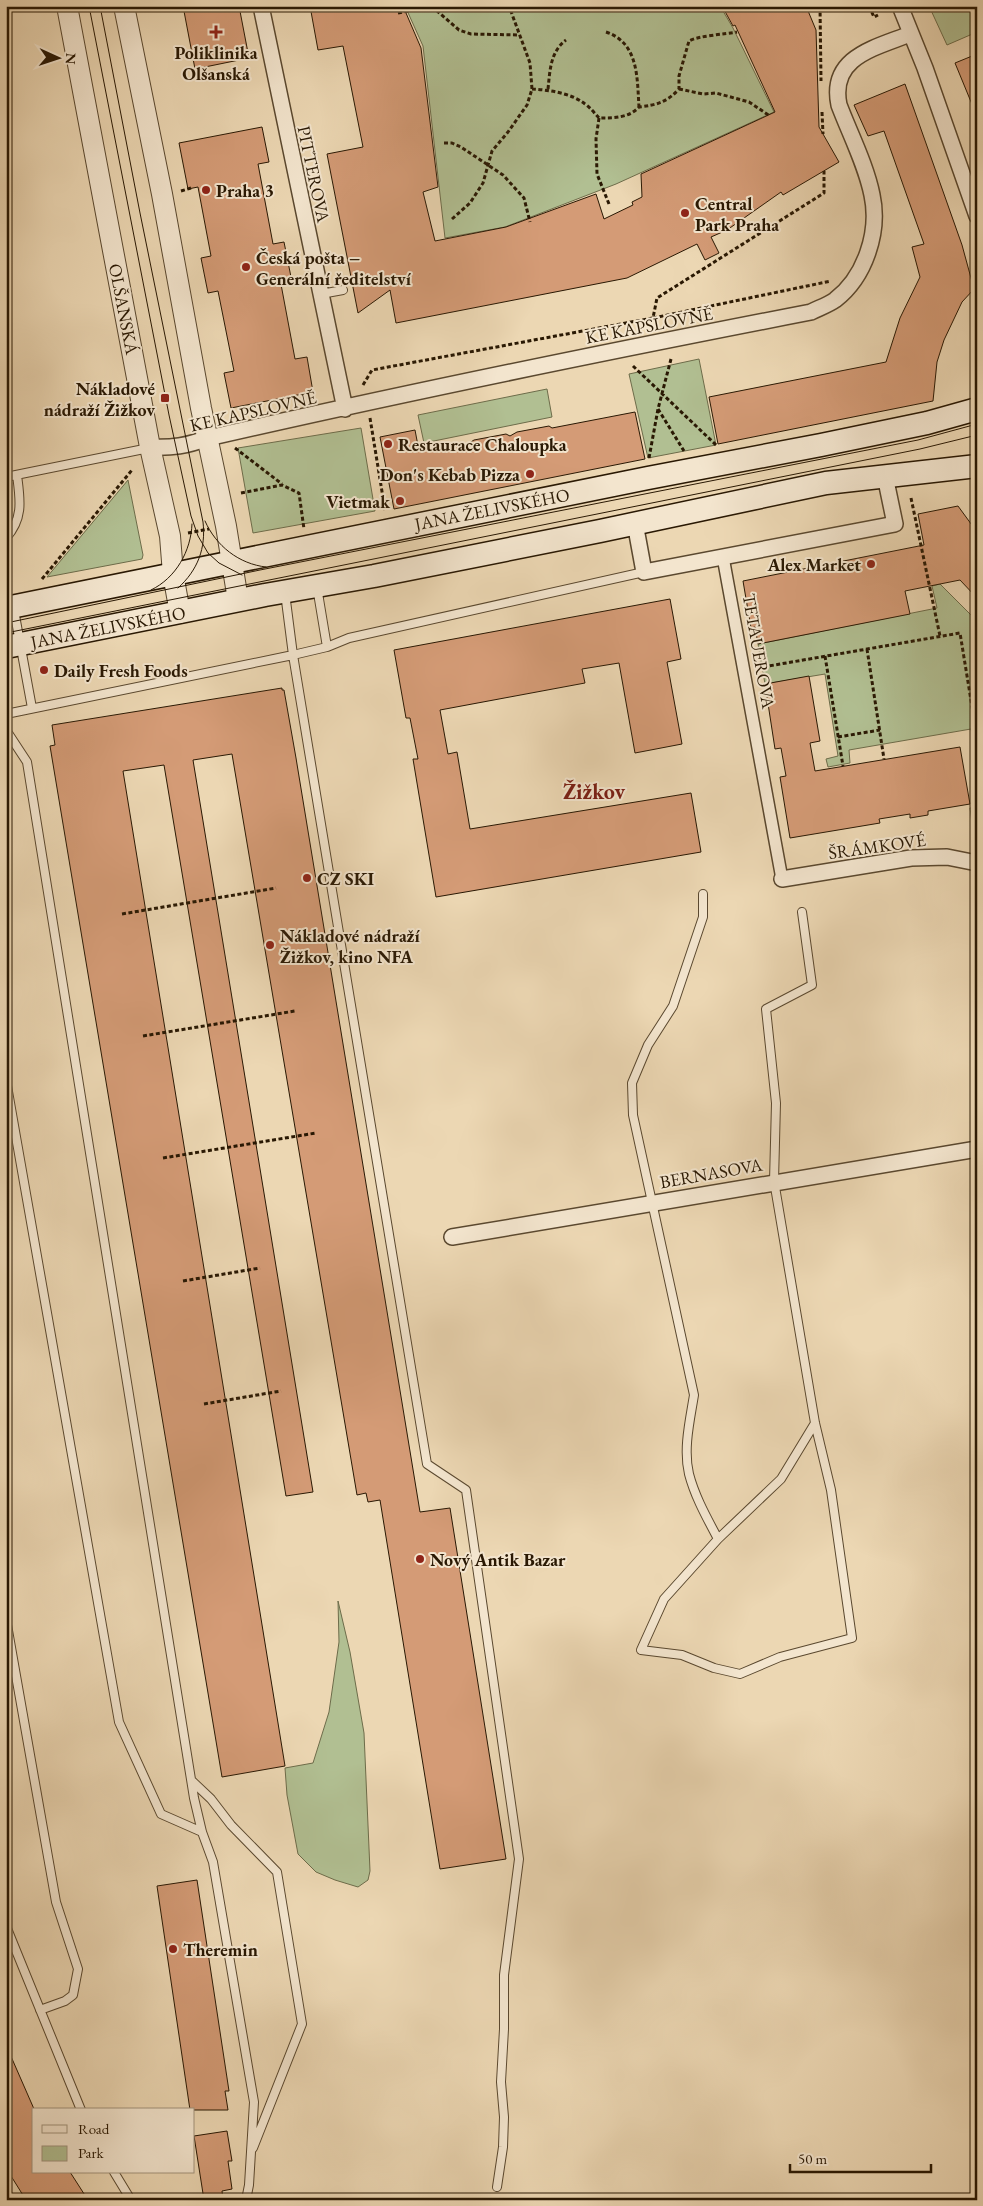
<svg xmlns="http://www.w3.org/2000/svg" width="983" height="2206" font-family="'EB Garamond',serif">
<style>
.green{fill:#b1bf92;stroke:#6d6c4a}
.building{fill:#d49b76;stroke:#291803}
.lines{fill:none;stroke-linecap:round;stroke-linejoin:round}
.service-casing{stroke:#5a482f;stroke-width:10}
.pedestrian-casing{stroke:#5a482f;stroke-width:14}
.minor-casing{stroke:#5a482f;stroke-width:18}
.tertiary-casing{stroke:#5a482f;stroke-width:22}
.secondary-casing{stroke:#291803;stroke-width:25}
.path{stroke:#291803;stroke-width:3;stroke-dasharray:4 2.5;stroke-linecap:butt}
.service{stroke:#f3e5ce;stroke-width:8}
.pedestrian{stroke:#f3e5ce;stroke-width:11}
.minor{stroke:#f3e5ce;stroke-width:15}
.tertiary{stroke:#f3e5ce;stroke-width:20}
.secondary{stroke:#f3e5ce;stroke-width:22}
.tram{stroke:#291803;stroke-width:1}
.poi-dot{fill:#8f2418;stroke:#f3e5ce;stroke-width:2}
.labels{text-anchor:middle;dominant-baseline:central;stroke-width:4;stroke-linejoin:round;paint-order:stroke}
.poi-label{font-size:18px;font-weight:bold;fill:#291803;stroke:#f3e5ce;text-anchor:start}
.street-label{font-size:18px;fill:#291803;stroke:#f3e5ce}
.district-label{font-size:22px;font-weight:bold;fill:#7a1f14;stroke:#f3e5ce}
</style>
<rect width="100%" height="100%" fill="#ecd7b3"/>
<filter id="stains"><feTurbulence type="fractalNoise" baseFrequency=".004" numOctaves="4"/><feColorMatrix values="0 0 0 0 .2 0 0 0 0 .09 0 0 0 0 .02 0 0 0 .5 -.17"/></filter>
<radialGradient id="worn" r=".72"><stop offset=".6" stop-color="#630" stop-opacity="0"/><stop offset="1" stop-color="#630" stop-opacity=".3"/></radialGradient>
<path class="green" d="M405,6H720L733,28L774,112L616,184L505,227L445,238L423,46Z
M929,6H977V32L947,45Z
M699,359L716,445L648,458L629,374Z
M547,389L552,417L424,443L418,415Z
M361,428L375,511L253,533L238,448Z
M128,480L143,555L142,559L47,577Z
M940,584L977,621V761L971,729L849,750L850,763L828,767L826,759L838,756L825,674L765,684L758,644L937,608L932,586Z
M977,807V831L973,830L970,808Z
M338,1601L350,1652L364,1733L370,1871L368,1880L358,1887L335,1880L316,1872L298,1854L287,1795L285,1768L313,1763L329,1712L339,1642Z"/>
<path class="building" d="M183,6H239L249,58L195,69Z
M310,6H403L421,48L438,187L423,192L435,241L506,227L596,194L604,219L633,205L632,202L642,197L641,174L775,112L735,25L733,26L722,6H806L816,30L819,127L839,162L783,195L781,192L727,230L711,237L719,253L705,260L697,244L627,278L396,323L390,290L358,313L327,154L363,147L343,46L318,50Z
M977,54V114H976L955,63Z
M905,84L962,245L974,289L962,302L944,340L937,362L933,401L718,444L709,397L886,362L900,318L920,277L912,247L924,244L884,131L868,136L854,105Z
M262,127L269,162L258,164L273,244L284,242L291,277L280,279L295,359L307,357L313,392L231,408L224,373L234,371L218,291L208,293L201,258L211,256L198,187L188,189L179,143Z
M635,412L645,459L394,509L380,437L415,430L419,451L463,443L466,445L474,440L506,434L510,436L517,432L549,426L552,428Z
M958,506L977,532V598L960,580L905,591L910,614L758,644L755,627L751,628L743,581L924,545L918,514Z
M670,599L681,659L667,662L682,744L635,753L619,663L582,669L585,683L440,710L448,754L457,752L470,829L691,793L701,852L436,897L413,759H418L410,718H406L394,650Z
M809,676L820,741L810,743L815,771L960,747L970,804L928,811V815L910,818V814L879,819L880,823L790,838L780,777L786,776L781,748L775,749L765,684Z
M282,688V690H284L296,758L420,1512L450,1508L506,1859L440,1869L380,1500L368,1502L366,1493L357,1495L232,754L193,760L313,1492L286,1496L164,765L123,771L285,1766L222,1777L50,746L55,745L52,725Z
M197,1880L229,2091H225L228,2110H190L157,1886Z
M6,2045L34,2109V2172H70L88,2200H26L6,2168Z
M227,2131L232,2161H228L232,2189L222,2191L223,2200H204L194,2136Z"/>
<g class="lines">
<defs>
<path id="service" d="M6,7L9,6
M321,294L343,290
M6,477L149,448
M6,538C24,518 20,499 17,475
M317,587L327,647
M285,593L293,655L427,1464L466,1490L519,1859L504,1975V2029L501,2082L504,2117L503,2147L497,2187
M14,610L32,708
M6,714L293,655L327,647L349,638L644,572
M6,730L27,762L194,1798L202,1832L213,1862L254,2102L249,2185L246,2200
M703,894V917L673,1006L648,1045L632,1083L633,1115L694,1395C690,1420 683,1449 689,1474C695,1497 707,1518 718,1539L664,1599L641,1650L682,1655L714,1668L740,1674L780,1657L852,1638L831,1490L815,1423L774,1181L776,1103L766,1009L812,985L802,912
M6,1080L119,1722L161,1814L202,1832
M718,1539L781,1479L815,1423
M6,1619L56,1902L78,1969L73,1995L65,2001L40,2010
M192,1781L211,1799L231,1825L277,1872L302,2024L253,2148
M6,1926L81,2110
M114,2172L131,2200"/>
<path id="pedestrian" d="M723,557L782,879"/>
<path id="minor" d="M261,6L345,409
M900,6L925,68L977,216
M150,447C173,448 186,446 208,438C408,392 610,351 811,312C819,308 828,305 835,300C865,277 880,232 872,195C866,165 850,134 839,105C829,57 875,48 910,34
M635,523L644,572L895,524L885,476
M782,879L911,858L947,857L977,863
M452,1237L977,1149"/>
<path id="tertiary" d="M67,6L150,447L170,536L173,574L180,613
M124,6L162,194L201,408L226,526L238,600"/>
<path id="secondary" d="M6,608L648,478L821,445L927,423L977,409
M6,647L265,595L374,576L600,531L826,483L977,466"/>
</defs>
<use href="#service" class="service-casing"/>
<use href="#pedestrian" class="pedestrian-casing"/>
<use href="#minor" class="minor-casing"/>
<use href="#tertiary" class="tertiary-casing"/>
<use href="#secondary" class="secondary-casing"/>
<path class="path" d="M574,6L575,11
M820,6L821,81
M869,6L874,17L878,15
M398,13L419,9L436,10L459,30L471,34L519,35
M606,32C639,43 637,78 639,107
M532,89C549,90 571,93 585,104C591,108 595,114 599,118C614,118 629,118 639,107C657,105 667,102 679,89V76L689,41C697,36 726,34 737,32
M548,89C550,71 550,52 566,40
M679,89L703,94L716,93L749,102L770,116
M822,112L823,134
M599,118L596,139L597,174L609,204
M444,143H452L461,147L503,175L524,198L530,222
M181,191L191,188
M452,219L470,203L483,183L492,151L508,132L527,105L532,89L530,63L509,6
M653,318L831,281
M633,366L716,445
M363,385L372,370L653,318L657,298L824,193V171
M658,409L684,451
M370,418L385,510
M235,448L282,484
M649,458L658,409L671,359
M241,493L282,485L299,493L304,529
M911,498L940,636
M188,533L209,529
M42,579L132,470
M867,649L884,759
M825,656L843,766
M757,668L960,633L977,737
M838,737L880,730
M122,914L276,888
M143,1036L295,1011
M163,1158L316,1133
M183,1281L260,1268
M204,1404L281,1391"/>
<use href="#service" class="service"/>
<use href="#pedestrian" class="pedestrian"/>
<use href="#minor" class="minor"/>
<use href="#tertiary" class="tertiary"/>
<use href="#secondary" class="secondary"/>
<path class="tram" d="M89,6L169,415L191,516L198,536L208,553L219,563L242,575
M100,6L140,213L203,522C206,548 198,570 178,588
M205,521C216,546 239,564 266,567
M151,590C176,578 191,551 192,524
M6,623L260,570L918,440L977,424
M6,633L920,449L977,435"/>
</g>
<g class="poi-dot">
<path d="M213.5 24.5h5v5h5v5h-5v5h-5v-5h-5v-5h5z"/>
<circle cx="206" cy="190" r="5"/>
<circle cx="685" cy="213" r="5"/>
<circle cx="246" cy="267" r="5"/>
<rect x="160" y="393" width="10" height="10" rx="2.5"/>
<circle cx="388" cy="444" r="5"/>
<circle cx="530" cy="474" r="5"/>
<circle cx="400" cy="501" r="5"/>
<circle cx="871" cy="564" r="5"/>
<circle cx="44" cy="670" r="5"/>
<circle cx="307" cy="878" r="5"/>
<circle cx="270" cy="945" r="5"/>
<circle cx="420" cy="1559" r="5"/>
<circle cx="173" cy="1949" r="5"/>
</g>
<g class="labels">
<g class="poi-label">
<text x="216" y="52" text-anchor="middle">Poliklinika<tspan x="216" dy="21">Olšanská</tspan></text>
<text x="216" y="190">Praha 3</text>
<text x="695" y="203">Central<tspan x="695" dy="21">Park Praha</tspan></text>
<text x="256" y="257">Česká pošta –<tspan x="256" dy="21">Generální ředitelství</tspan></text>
<text x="155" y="388" text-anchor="end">Nákladové<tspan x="155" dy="21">nádraží Žižkov</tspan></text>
<text x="398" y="444">Restaurace Chaloupka</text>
<text x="520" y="474" text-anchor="end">Don's Kebab Pizza</text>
<text x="390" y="501" text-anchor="end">Vietmak</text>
<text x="861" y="564" text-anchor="end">Alex Market</text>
<text x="54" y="670">Daily Fresh Foods</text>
<text x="317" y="878">CZ SKI</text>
<text x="280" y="935">Nákladové nádraží<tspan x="280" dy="21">Žižkov, kino NFA</tspan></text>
<text x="430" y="1559">Nový Antik Bazar</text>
<text x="183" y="1949">Theremin</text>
</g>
<g class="street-label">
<text transform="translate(314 174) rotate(78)">PITTEROVA</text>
<text transform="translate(124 309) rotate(79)">OLŠANSKÁ</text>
<text transform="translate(649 325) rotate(-11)">KE KAPSLOVNĚ</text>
<text transform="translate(253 411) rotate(-13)">KE KAPSLOVNĚ</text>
<text transform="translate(492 509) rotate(-11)">JANA ŽELIVSKÉHO</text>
<text transform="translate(108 627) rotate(-11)">JANA ŽELIVSKÉHO</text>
<text transform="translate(759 651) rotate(80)">TETAUEROVA</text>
<text transform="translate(877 846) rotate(-8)">ŠRÁMKOVÉ</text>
<text transform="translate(711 1173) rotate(-10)">BERNASOVA</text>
</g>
<g class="district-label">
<text x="594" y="791">Žižkov</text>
</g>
</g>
<rect width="983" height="2206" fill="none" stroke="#ecd7b3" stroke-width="25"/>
<rect x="8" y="8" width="968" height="2191" fill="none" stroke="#291803" stroke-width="2.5"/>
<rect x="12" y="12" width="958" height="2181" fill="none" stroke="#291803"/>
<rect x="32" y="2108" width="162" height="65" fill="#f3e5ce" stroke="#a2937d"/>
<rect x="42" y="2125" width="25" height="8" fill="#f3e5ce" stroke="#a2937d"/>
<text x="78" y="2134" font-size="15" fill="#291803">Road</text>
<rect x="42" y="2146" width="25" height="15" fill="#b1bf92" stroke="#a2937d"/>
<text x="78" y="2158" font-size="15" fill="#291803">Park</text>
<g transform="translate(58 58) rotate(93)" stroke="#f3e5ce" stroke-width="4" paint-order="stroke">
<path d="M0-4L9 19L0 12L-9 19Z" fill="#291803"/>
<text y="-8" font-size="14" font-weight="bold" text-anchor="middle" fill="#291803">N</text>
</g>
<path d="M790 2164v8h141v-8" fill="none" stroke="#291803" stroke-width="2.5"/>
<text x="798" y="2164" font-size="15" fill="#291803" stroke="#f3e5ce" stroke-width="4" paint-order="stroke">50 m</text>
<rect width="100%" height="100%" filter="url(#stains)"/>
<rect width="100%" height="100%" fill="url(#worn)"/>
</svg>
